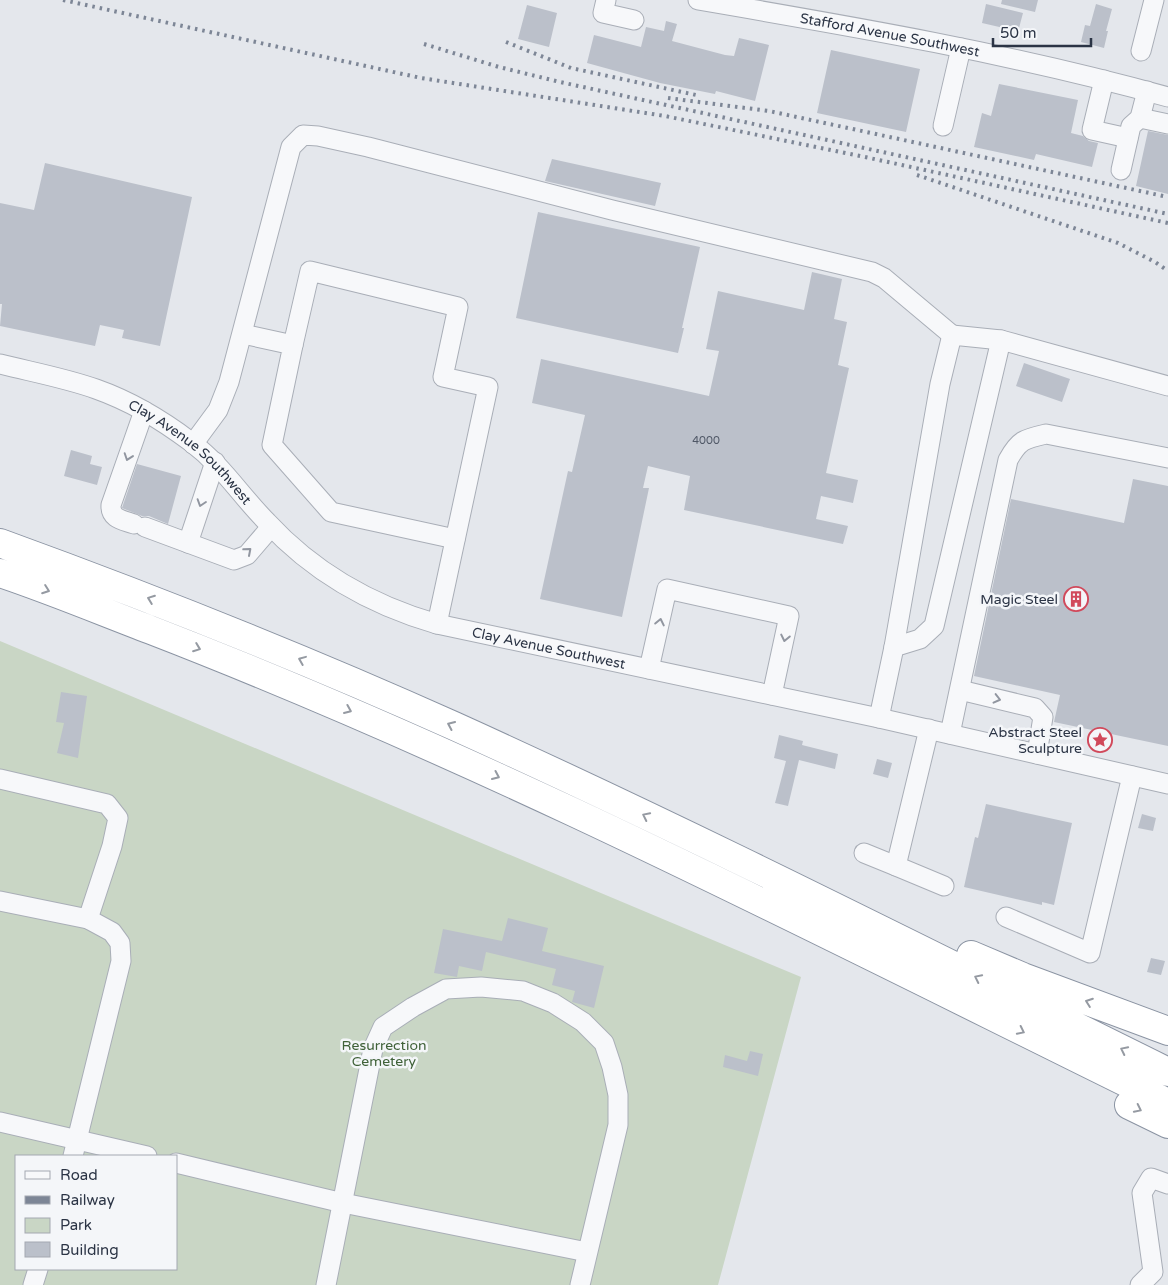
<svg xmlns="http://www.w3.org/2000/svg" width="1168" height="1285" font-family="'Varela Round',sans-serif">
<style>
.green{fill:#c9d6c5;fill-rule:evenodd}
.building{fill:#bbc0ca}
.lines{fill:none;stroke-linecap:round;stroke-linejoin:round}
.minor-casing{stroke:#a9aeb7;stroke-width:21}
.highway-casing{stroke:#8b94a3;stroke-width:30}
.minor{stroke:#f7f8fa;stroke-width:19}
.highway{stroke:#fff;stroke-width:28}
.rail{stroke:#7d8696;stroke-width:4;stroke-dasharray:2.5 5;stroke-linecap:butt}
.oneway{stroke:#9196a0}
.oneway2{stroke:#959aa2}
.labels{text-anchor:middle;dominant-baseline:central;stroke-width:5;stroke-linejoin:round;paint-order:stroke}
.number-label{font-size:11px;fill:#4f5766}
.street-label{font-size:14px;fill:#2b3445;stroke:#f4f6f9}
.poi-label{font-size:14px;fill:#2b3445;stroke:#f4f6f9;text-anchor:end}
.park-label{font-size:14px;fill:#3f6138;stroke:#f4f6f9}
</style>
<rect width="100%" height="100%" fill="#e4e7ec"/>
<path class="green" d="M0,641L801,977L718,1285H0ZM16,1156H176V1269H16Z"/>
<path class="building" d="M1002,0H1038L1035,12L1001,4Z
M986,4L1023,13L1019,28L1009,26L1008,29L982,23Z
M1096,4L1112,9L1106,31H1108L1104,48L1081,42L1085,25L1090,26Z
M527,5L557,13L549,47L518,39Z
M666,21L677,24L672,41L725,55L734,56L739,38L769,45L755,101L716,91L715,94L660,83L587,63L594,35L641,47L646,27L664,31Z
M831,50L920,69L906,132L817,113Z
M999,84L1078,100L1071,133L1083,136L1089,141L1098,143L1092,167L1036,154L1034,160L974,147L982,113L991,116Z
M1148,131L1168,135V194L1136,186Z
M552,159L661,183L655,206L545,181Z
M45,163L192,197L160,346L122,338L124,330L100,325L95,346L0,326L2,304H0V203L34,210Z
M538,212L700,247L682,328H684L678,353L516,318Z
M812,272L842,279L834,319L847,322L838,365L849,368L826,473L858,480L853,503L821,496L816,519L848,526L843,544L684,510L690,476L648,466L643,488H649L622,617L540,599L568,471L572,472L585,415L532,403L541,359L709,396L719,351L706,349L718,291L804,310Z
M1024,363L1070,379L1062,402L1016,386Z
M71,450L92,456L90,464L102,467L97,485L64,476Z
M137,464L181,476L168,524L149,516H142L122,508Z
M1133,479L1168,486V746L1054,722L1060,695L974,676L1011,499L1124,523Z
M61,692L87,696L78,758L57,753L64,723L56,722Z
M779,735L803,741L802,745L838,754L835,769L799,760L788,806L775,803L786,761L774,758Z
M877,759L892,763L888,778L873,774Z
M986,804L1072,823L1054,905L1042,902V905L964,887L975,837L978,838Z
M1142,814L1156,818L1153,831L1138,828Z
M508,918L548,928L542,951L604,966L594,1008L572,1002L575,991L552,985L556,969L486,952L482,971L459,966L457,977L434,973L443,929L502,941Z
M1151,958L1165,961L1161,975L1147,972Z
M750,1051L763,1054L758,1076L723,1067L725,1055L747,1061Z"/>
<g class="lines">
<defs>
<g id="minor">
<path d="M606,0L603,13L634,20"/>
<path id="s1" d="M698,0C856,27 1014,54 1168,97"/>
<path d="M1141,51L1154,0"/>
<path d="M1104,80L1092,130L1128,138"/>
<path d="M1140,118L1168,124"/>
<path d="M943,126L961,48"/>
<path d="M1121,170L1131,126L1140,118L1147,91"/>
<path d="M243,334L293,345L272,445L331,512L455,539"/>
<path d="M293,345L310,271L458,307L443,377L488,387L437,624"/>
<path id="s2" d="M0,364C32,372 65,378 96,389C130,401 162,420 191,442C223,466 240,495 267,522C314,573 371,605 437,624L879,718L1168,784"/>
<path d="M193,444L218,410L229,382L291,147L303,135L318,136L368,147L612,210L872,272L884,278L952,335"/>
<path d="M134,524C123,520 110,519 111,505L144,411"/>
<path d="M145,527L234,560L247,555L271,527"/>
<path d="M188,543L215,462"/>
<path d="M894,647L940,384L952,335L1001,340L1168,386"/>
<path d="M649,669L667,589L789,616L772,695"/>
<path d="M960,690L1035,708L1043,717L1037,754"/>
<path d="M879,718L894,647L920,639L934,626L1001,340"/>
<path d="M929,729L896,866L944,886"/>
<path d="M950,734L1008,460C1019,440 1024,439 1046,434L1168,458"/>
<path d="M0,779L107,804L118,818L112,846L88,919"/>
<path d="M864,853L896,866"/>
<path d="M0,901L88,919L112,932L120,943L121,961L73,1156"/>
<path d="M1006,917L1090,953L1132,776"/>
<path d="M0,1122L147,1156"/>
<path d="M176,1163L343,1203L587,1252"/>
<path d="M33,1285L38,1269"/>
<path d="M326,1285L373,1049L383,1027L413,1007L446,989L481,987L523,991L553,1003L583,1022L604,1043L612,1067L618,1095V1125L580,1285"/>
<path d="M1140,1285L1153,1272L1142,1193L1151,1178L1168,1184"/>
</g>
<path id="highway" d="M0,543C154,599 305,659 454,726C695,835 931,955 1168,1072
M0,573C51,590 101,611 151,630C500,765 832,938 1168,1103
M971,955L1023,977L1168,1031
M1129,1105L1168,1124"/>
</defs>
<use href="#minor" class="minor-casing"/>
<use href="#highway" class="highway-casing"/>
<use href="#minor" class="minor"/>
<use href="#highway" class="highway"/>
<path class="rail" d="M63,0L421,78L665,116L865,157L1168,223
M506,42L571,68L696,95
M424,44L499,67L560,82L1168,214
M668,98L769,111L1168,197
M917,175L1118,243L1155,262L1168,271"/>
</g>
<defs><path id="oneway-chevron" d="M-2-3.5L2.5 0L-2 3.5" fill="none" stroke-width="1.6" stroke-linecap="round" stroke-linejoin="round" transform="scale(1.25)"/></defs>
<g class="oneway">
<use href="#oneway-chevron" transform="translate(128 457) rotate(109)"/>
<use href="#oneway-chevron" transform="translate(201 503) rotate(108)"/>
<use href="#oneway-chevron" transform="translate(248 551) rotate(-41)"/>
<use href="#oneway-chevron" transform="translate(660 622) rotate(-78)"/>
<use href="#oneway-chevron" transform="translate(785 638) rotate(102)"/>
<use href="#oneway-chevron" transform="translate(997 699) rotate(14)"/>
</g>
<g class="oneway2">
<use href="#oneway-chevron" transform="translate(46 590) rotate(20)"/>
<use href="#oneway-chevron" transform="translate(151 599) rotate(-159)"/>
<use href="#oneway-chevron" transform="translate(197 648) rotate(21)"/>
<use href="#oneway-chevron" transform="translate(302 660) rotate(-158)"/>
<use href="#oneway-chevron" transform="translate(348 710) rotate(23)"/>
<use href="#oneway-chevron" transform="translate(451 725) rotate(-156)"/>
<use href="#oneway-chevron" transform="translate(496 776) rotate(24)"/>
<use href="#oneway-chevron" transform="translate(646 816) rotate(-154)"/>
<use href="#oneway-chevron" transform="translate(978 978) rotate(-154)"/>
<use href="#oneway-chevron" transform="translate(1089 1002) rotate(-160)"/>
<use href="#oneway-chevron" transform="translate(1021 1031) rotate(26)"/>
<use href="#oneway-chevron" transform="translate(1124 1050) rotate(-154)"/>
<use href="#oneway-chevron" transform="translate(1138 1109) rotate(26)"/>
</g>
<defs>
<symbol id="building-ring" viewBox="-11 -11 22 22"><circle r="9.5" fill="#f4f6f9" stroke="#d1495b" stroke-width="1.5"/><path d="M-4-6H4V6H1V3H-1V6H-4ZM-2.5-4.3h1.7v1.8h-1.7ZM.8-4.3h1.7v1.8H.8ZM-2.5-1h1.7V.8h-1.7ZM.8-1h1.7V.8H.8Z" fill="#d1495b"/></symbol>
<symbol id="sight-ring" viewBox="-11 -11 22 22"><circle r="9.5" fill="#f4f6f9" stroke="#d1495b" stroke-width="1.5"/><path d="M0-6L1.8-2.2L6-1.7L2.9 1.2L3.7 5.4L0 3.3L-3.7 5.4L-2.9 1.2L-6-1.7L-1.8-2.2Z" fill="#d1495b"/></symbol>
</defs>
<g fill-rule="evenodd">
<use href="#building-ring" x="1062" y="585" width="28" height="28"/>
<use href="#sight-ring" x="1086" y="726" width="28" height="28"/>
</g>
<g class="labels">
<g class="number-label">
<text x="706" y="440">4000</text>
</g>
<g class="street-label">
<text stroke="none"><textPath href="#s1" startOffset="195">Stafford Avenue Southwest</textPath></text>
<text stroke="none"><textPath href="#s2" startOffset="214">Clay Avenue Southwest</textPath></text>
<text stroke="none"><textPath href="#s2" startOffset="634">Clay Avenue Southwest</textPath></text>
</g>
<g class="poi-label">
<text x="1058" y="599">Magic Steel</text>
<text x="1082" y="732">Abstract Steel<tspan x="1082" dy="16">Sculpture</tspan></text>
</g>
<g class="park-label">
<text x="384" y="1045">Resurrection<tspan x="384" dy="16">Cemetery</tspan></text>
</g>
</g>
<rect x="15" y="1155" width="162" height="115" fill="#f4f6f9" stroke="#a4a8b1"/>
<rect x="25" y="1171" width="25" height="8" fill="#f7f8fa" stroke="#a4a8b1"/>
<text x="60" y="1180" font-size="15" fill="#2b3445">Road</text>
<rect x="25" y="1196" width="25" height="8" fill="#7d8696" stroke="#a4a8b1"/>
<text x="60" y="1205" font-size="15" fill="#2b3445">Railway</text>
<rect x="25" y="1218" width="25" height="15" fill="#c9d6c5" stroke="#a4a8b1"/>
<text x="60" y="1230" font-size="15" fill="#2b3445">Park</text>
<rect x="25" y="1242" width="25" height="15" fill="#bbc0ca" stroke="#a4a8b1"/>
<text x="60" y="1255" font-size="15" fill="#2b3445">Building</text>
<path d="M993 38v8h98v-8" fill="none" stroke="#2b3445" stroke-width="2.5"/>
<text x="1000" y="38" font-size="15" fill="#2b3445" stroke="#f4f6f9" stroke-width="4" paint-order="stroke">50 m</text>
</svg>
